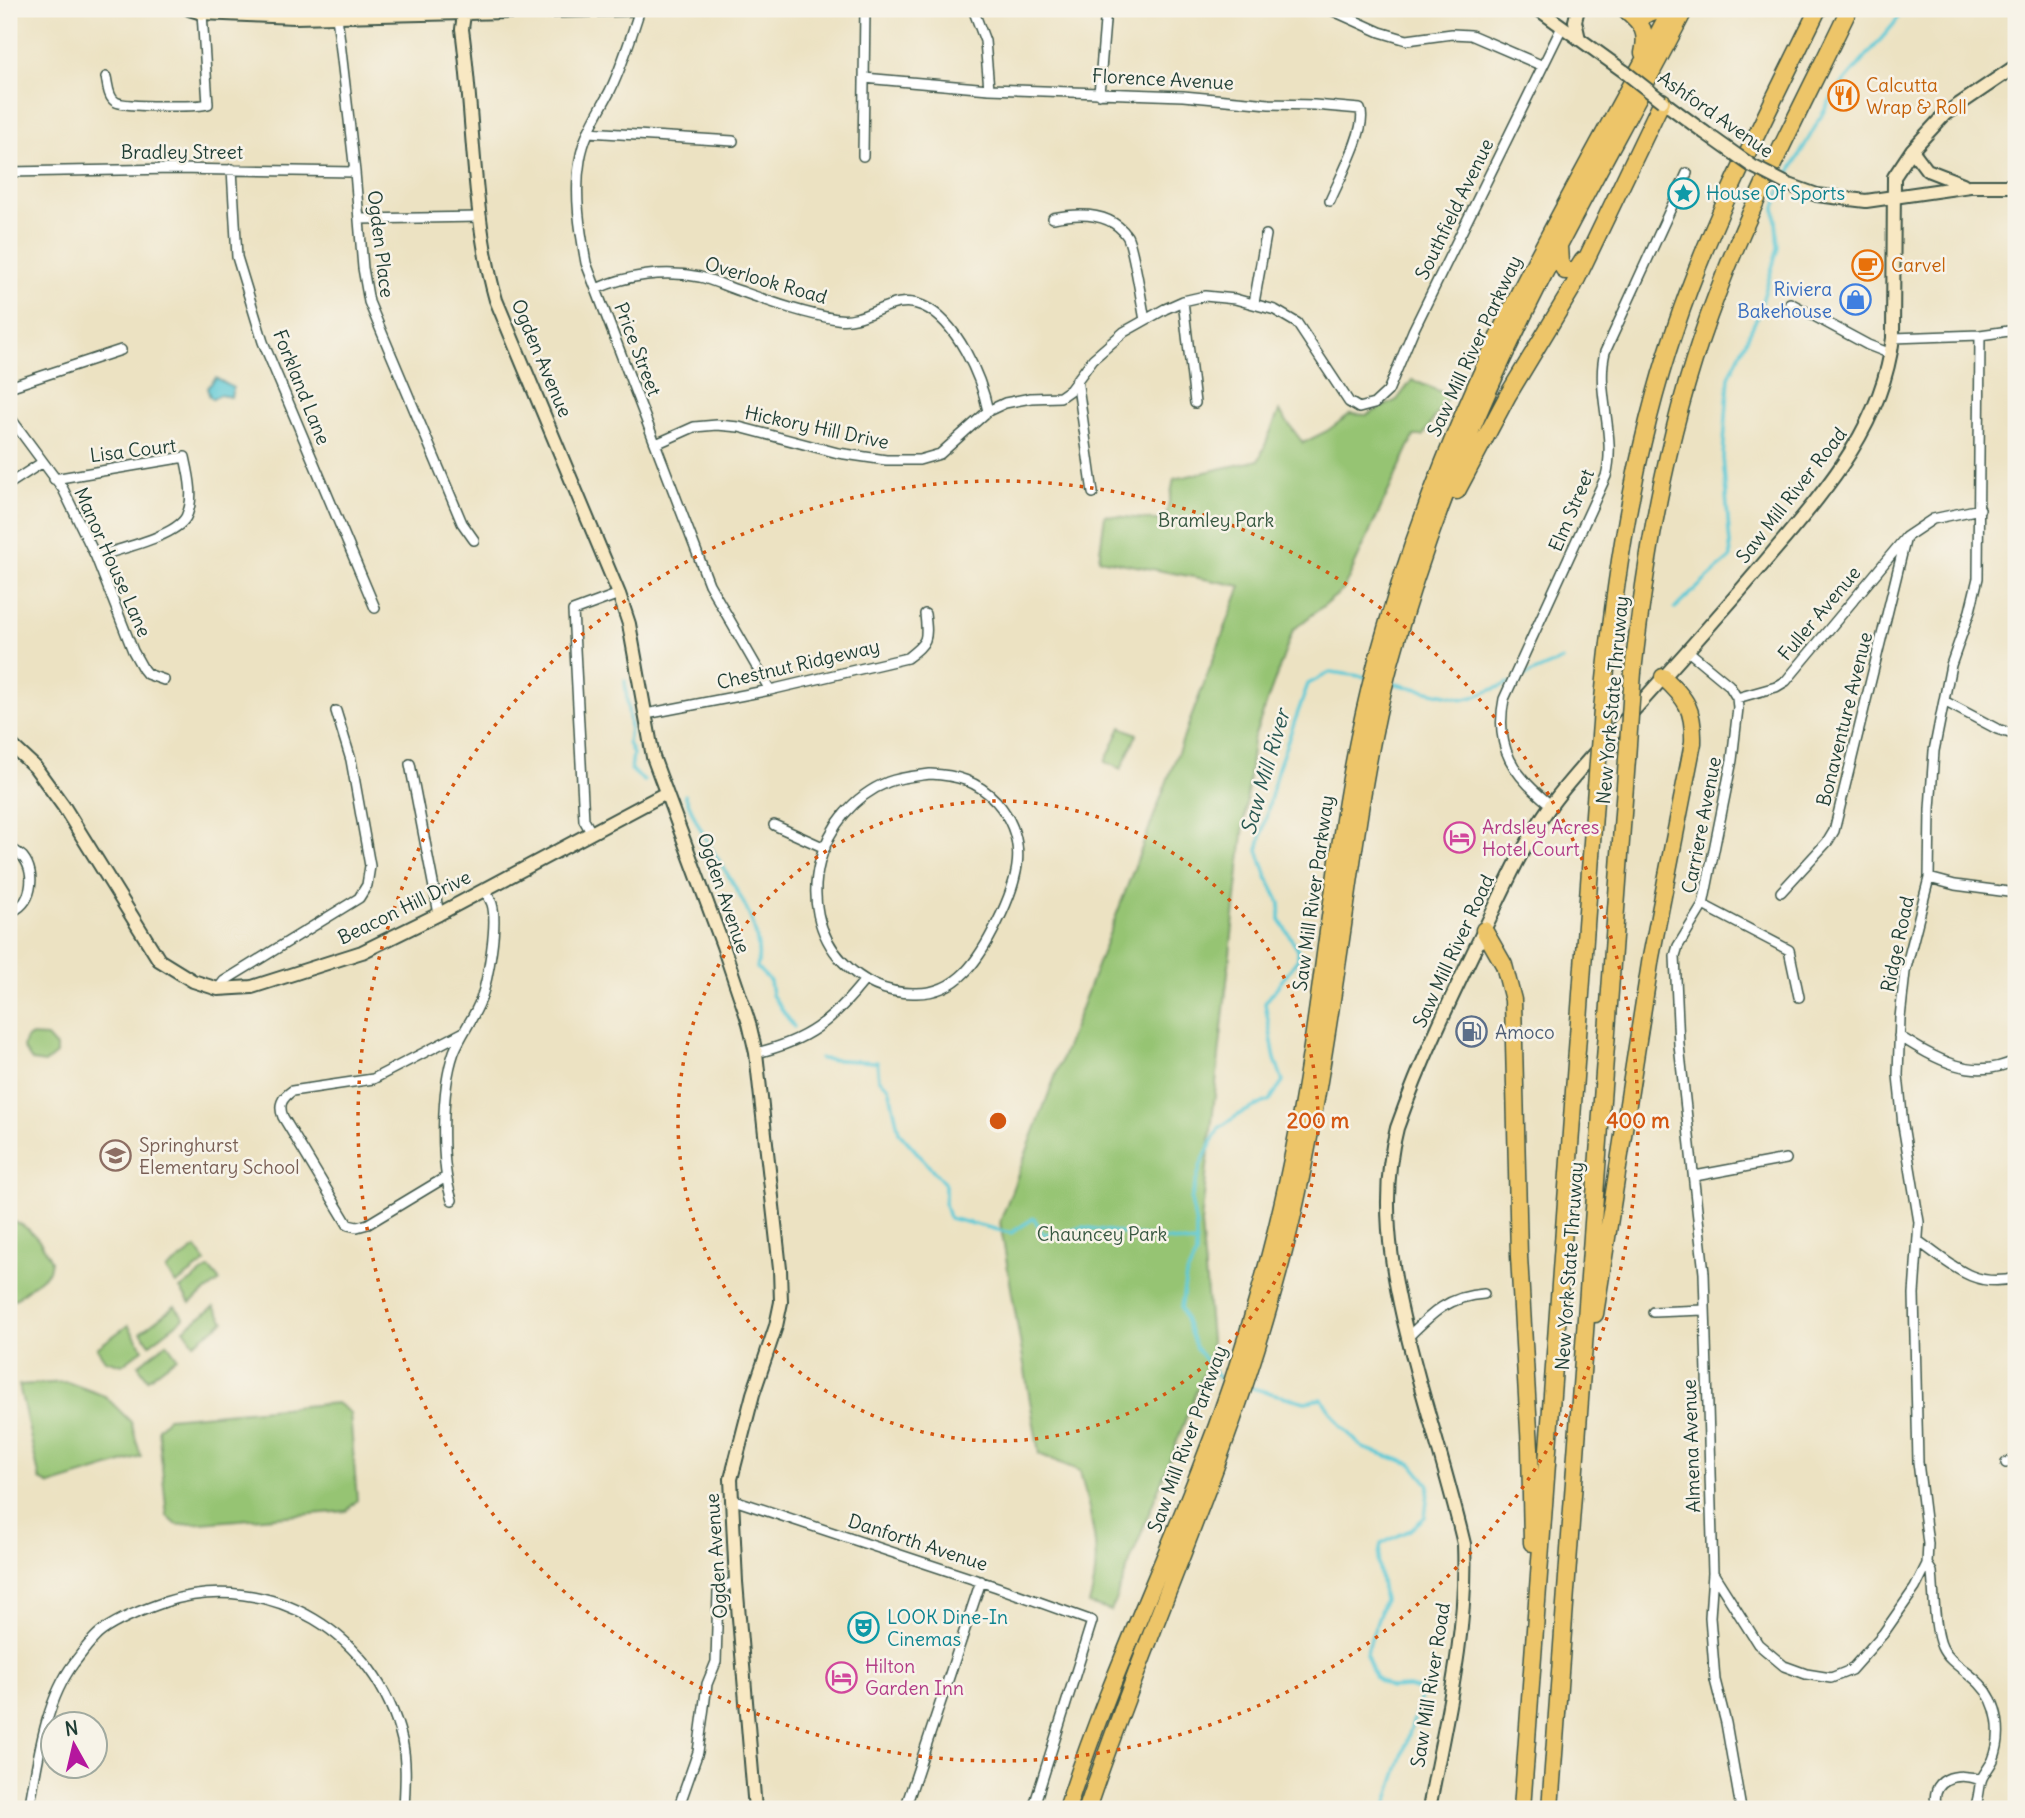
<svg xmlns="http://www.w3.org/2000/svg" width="2025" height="1818" font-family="Delius,sans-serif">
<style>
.green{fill:#96c473;stroke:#5a8054;stroke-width:2}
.water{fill:#5dc9d6;stroke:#3e8385;stroke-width:2}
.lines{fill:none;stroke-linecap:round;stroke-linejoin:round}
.stream{stroke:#5dc9d6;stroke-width:3.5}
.street-casing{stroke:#3e5649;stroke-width:12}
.secondary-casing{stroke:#3e5649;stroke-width:16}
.highway-casing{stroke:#3e5649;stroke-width:19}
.street{stroke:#fff;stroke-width:9}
.secondary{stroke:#f8e8c3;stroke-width:12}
.highway{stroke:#edc569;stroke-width:16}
.secondary-bridge-casing{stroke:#3e5649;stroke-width:16;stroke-linecap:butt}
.highway-bridge-casing{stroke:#3e5649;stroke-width:19;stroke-linecap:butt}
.secondary-bridge{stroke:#f8e8c3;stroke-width:12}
.highway-bridge{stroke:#edc569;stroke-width:16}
.ring{fill:none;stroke:#d45610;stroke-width:3.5;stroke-dasharray:3.5 7}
.labels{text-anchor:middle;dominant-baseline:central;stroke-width:5;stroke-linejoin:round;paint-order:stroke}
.street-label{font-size:19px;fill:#1f3d34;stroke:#f7f3e8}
.food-label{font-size:19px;fill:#c56008;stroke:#f7f3e8;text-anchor:start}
.culture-label{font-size:19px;fill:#0d838f;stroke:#f7f3e8;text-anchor:start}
.shop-label{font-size:19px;fill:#366cbe;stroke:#f7f3e8;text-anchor:end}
.park-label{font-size:19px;fill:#375841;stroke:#f7f3e8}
.hotel-label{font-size:19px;fill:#b23c85;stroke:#f7f3e8;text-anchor:start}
.service-label{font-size:19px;fill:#4e5e75;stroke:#f7f3e8;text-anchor:start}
.education-label{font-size:19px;fill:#785e54;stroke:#f7f3e8;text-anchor:start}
.water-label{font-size:21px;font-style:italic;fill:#2b5954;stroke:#f7f3e8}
.centre{fill:#d45610;stroke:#f7f3e8;stroke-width:3.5}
.ring-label{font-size:21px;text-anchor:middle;font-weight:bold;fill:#d45610;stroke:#f7f3e8;stroke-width:5;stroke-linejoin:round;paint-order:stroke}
</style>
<rect width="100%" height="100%" fill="#f7f3e8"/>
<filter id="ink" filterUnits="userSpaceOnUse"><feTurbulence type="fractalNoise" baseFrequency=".0143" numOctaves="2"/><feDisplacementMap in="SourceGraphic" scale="14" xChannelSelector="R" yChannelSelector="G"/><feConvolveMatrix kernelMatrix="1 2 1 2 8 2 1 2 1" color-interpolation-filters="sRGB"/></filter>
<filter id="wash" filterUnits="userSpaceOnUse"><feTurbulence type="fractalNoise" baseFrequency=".00686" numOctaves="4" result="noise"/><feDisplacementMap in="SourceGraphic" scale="28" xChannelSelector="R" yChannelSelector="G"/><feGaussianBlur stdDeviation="1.57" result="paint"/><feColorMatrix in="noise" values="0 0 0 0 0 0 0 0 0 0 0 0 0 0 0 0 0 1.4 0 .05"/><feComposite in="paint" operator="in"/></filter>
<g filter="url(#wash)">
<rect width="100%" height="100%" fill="#ece2c2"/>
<path class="green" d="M1412,380L1449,395L1423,436H1414L1343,590L1293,630L1253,740L1201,1224L1212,1351L1111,1611L1089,1604C1104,1555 1091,1519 1080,1471L1039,1454L1000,1222L1241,586L1099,559L1105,515L1165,521L1174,479L1259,460L1279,411L1303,443L1327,431L1350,414L1367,415L1397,400Z
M1121,727L1137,734L1121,769L1105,762Z
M29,1036L47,1037L56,1047V1054L45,1063L32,1061L23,1048L25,1040Z
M9,1221C28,1222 44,1245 51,1261L49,1271L45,1275L17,1298L9,1301Z
M196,1248L206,1262L176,1284L166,1270Z
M209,1268L220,1281L190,1303L180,1289Z
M175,1306L184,1318L150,1344L141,1332Z
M214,1307L224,1321L194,1343L184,1329Z
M128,1325L143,1349L122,1365L105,1360L97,1348Z
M167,1343L177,1357L148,1379L138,1365Z
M67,1382L105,1396L131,1422L141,1457L50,1485L40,1480L19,1385Z
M337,1403L350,1413L357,1500L347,1511L177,1525L167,1516L158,1428L168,1418Z"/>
<path class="water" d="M216,378L233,388L231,397L219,395L213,399L210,397L207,388Z"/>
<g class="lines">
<path class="stream" d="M1786,179L1833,95L1894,24L1903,9
M1675,608L1731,557L1723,457L1729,377L1758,315L1778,248L1775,207L1782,186
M1516,680L1562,660
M625,681L630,728L628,743L633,754L631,770L644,781
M1391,683L1464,699L1474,697L1509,683
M685,795C690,807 695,819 701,830C721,869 767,922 757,968L770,981L772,995L794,1027
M820,1059L877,1062L879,1079L889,1087L899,1132L945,1184V1204L949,1218L1011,1233L1034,1218L1043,1234L1071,1231L1082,1227L1196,1244
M1228,1381L1219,1378L1196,1348L1181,1308L1186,1276L1196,1255V1226L1191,1200L1201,1164L1219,1128L1241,1113L1270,1100L1283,1081L1275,1059L1265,1003L1298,959V950L1280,920V903L1267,877L1258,850L1278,768L1308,684L1331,672L1367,677
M1248,1387L1305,1402L1322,1399L1341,1426L1363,1448L1412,1464L1429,1485L1425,1517L1410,1530L1381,1544L1378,1562L1384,1600L1366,1654L1375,1677L1390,1688L1408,1687L1423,1691L1385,1809"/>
</g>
</g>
<g filter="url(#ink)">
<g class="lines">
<defs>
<path id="street" d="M640,9C631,37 623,64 610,91C598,114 584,134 580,160C574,194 580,230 586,263L709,584L770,690
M973,9L985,41L989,89
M1329,9L1380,32L1407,40L1452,34L1471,35L1543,66
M337,16L355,172L363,268L369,302L462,523L474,540
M106,77C108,85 108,98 116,102C124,107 198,107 208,104L202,13
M864,78L989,89L1183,96L1269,104L1314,105L1360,109C1369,125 1338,182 1330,201
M1099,94L1106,9
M588,132L733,141
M863,156L865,9
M232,169L237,257L263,342L375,608
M9,172L175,169L355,172
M1053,218C1078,213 1111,212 1127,236C1133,245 1142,305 1145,320
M359,219L481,217
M596,289C627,275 665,270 700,277C713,280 727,287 740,291C771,302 804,314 837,319C868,324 892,292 923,306C957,321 981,377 988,411
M1183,301L1195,403
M1254,303L1266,235
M1790,303L1868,345L1891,354
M1893,338L1980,335L2016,330
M1077,379L1093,493
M9,387L121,350
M9,416L63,489L96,557L133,651L143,669L147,674L164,680
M656,444L694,427L717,425L739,427L838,453L886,460H919L940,454L988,411L1005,403L1031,398L1060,397L1070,390L1093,359L1124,332L1165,309L1183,301L1205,296L1235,299L1275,310L1297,323L1349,402L1359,408L1374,404L1388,391L1413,331L1562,27
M54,479L185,457C189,475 195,499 186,517C175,537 118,549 96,557
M9,484L43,462
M1688,651L1729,685L1737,698L1738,708L1732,760L1703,905L1678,946L1675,956L1679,1045L1704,1273L1713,1573L1710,1617L1715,1680L1726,1723L1741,1809
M1737,698L1776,687L1786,681L1906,537L1933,519L1980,509
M1944,701L1997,729L2016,735
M646,714L770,690L907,658C928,642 928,640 925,614
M410,764L439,914
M930,774C957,775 977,781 996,801C1031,841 1018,881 997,923C980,958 958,995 913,993C885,993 863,983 843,962C791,907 818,810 888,782C901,777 916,776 930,774Z
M1551,805C1514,776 1494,748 1504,699L1606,476C1617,436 1595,392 1605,352L1687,173
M774,825L825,848
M591,832L584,820L573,611L619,594
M9,847C13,850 19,853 23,857C37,874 32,907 9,912
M1929,878L1955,885L2016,893
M1781,892L1828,841L1834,831L1906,537
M1703,905L1789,950L1799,997
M218,989L224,981L359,898L367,885L370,866L351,760L336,711
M1899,1036C1936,1059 1973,1082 2016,1060
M756,1053C807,1041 832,1021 864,981
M1695,1176L1786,1159
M446,1177L368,1224L357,1227L348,1225L283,1117C278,1105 282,1098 292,1091L373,1079L464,1032
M452,1200C440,1163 441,1089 454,1052C461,1034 474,1018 481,999C488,979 498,924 492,904C490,899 487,894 485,890
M1918,1241C1951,1264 1973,1289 2016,1278
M1653,1312L1704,1310
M1408,1337C1432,1313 1449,1296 1484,1294
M2006,1463L2016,1459
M731,1499L997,1587L1092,1621L1033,1809
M1927,1564L1932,1572C1934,1592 1934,1630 1942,1647C1949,1663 1968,1671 1980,1684C1999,1703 2003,1735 1993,1760C1990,1766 1985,1772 1982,1778C1978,1788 1980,1799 1974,1809
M1713,1573L1758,1644L1784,1666L1806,1674L1831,1678L1851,1670L1883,1634L1915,1588L1927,1564L1928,1544L1918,1462L1914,1294L1919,1222L1903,1125L1898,1075L1900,1018L1905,972L1929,878L1930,809L1934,751L1951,665L1970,611L1978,578L1980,335
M29,1809C38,1761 44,1703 74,1663C82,1653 92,1638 102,1631C120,1618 145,1609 165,1602C271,1569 377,1634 402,1740C407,1763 405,1787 404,1809
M678,1809L698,1752L707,1684L716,1662L718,1592L729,1584L736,1582
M905,1809L981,1581
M1937,1809C1928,1778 1957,1771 1981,1780"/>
<path id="secondary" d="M189,9L202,13L295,17L635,9
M1538,9L1625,72
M1578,9L1575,21L1579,39
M464,14L462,29C474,116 472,217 496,300L619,594L629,624L653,757L723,946L749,1023L756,1053L780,1269L781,1302L776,1326L753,1394L731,1479L736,1582L755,1809
M1662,101L1704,132
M1912,150L1927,170L1963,184
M1789,185L1817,195L1866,201L1970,186H2016
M9,743L35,767L64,807L159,960L193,981L218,989L252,987L362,952L439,914L666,793
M1429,1809C1445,1722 1468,1634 1464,1544C1451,1489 1434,1434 1419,1380C1397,1298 1375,1212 1397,1128C1421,1060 1453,994 1484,930C1505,887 1523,844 1551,805C1576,771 1607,740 1635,709C1682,657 1729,605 1774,551C1829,486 1882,425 1893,338L1894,177L1912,150L1945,114L2016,66"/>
<path id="highway" d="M1627,11C1642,24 1648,32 1643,53
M1627,11L1647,14L1660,9
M1559,246L1560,263L1565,271H1576L1583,260
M1457,491L1508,395L1573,287L1662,101
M1633,672C1647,543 1670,416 1717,294C1754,196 1804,103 1849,9
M1602,710C1614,580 1633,453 1675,329C1712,218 1767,114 1818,9
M1484,930L1504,965L1513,1000L1519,1256L1530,1448L1532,1543
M1595,1314L1651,957L1693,743C1694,710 1687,699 1663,677
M1067,1809C1104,1693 1156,1583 1200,1470C1224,1410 1244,1349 1261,1287C1283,1210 1299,1132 1311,1053C1331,923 1342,791 1376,664C1410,538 1460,414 1517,297C1566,200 1621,105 1671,9
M1087,1809C1146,1633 1226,1464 1275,1285C1306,1174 1323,1061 1340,946C1354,851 1365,756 1390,663C1426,531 1479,402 1541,280C1587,189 1638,100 1685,9
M1522,1809L1596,787
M1550,1809L1627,759"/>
</defs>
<use href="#street" class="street-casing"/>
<use href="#secondary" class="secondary-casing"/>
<use href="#highway" class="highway-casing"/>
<use href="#street" class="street"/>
<use href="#secondary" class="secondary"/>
<use href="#highway" class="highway"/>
<defs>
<path id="secondary-bridge" d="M1625,72L1662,101
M1704,132L1752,166L1789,185"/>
<path id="highway-bridge" d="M1627,759L1633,672
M1596,787L1602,710"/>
</defs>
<use href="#secondary-bridge" class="secondary-bridge-casing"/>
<use href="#highway-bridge" class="highway-bridge-casing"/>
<use href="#secondary-bridge" class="secondary-bridge"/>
<use href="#highway-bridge" class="highway-bridge"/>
</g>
</g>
<g class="ring">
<circle cx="998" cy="1121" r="320"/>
<circle cx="998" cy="1121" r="640"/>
</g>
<defs>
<symbol id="restaurant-ring" viewBox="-11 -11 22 22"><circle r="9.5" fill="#f7f3e8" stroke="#e8710a" stroke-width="1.5"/><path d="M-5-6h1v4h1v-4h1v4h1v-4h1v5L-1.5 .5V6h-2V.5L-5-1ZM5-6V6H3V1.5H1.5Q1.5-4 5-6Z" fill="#e8710a"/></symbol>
<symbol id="sight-ring" viewBox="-11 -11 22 22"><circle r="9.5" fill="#f7f3e8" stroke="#0f9aa8" stroke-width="1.5"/><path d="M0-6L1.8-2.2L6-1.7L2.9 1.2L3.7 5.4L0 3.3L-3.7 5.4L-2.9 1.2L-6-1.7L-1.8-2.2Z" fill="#0f9aa8"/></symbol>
<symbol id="cafe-ring" viewBox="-11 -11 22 22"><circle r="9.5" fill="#f7f3e8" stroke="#e8710a" stroke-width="1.5"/><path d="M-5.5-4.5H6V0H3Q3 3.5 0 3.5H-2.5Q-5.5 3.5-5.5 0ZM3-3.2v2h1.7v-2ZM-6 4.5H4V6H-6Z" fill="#e8710a"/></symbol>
<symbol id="shop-ring" viewBox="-11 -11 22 22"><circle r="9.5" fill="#f7f3e8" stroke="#3f7fe0" stroke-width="1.5"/><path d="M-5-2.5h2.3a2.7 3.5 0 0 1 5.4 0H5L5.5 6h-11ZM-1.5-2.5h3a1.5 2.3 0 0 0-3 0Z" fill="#3f7fe0"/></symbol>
<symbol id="hotel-ring" viewBox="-11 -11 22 22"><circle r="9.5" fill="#f7f3e8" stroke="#d1479c" stroke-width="1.5"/><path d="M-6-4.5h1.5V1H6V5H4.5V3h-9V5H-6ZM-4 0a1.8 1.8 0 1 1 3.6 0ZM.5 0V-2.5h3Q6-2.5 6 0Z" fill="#d1479c"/></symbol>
<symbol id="fuel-ring" viewBox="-11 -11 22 22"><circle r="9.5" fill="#f7f3e8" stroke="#5c6f8a" stroke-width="1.5"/><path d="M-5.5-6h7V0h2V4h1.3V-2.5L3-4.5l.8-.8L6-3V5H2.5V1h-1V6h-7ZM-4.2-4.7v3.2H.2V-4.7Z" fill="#5c6f8a"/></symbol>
<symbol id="school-ring" viewBox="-11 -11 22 22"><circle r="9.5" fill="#f7f3e8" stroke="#8d6e63" stroke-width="1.5"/><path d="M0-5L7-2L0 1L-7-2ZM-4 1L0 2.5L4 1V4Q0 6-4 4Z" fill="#8d6e63"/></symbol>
<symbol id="theatre-ring" viewBox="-11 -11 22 22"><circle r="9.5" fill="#f7f3e8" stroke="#0f9aa8" stroke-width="1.5"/><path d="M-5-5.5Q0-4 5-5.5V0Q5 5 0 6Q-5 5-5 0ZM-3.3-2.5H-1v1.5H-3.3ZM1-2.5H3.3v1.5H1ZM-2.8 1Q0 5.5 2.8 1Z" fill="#0f9aa8"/></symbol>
</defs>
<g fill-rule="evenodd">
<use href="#restaurant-ring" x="1826" y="78" width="35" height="35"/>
<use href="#sight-ring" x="1666" y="176" width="35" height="35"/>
<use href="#cafe-ring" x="1850" y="248" width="35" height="35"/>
<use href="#shop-ring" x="1838" y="282" width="35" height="35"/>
<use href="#hotel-ring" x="1442" y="820" width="35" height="35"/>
<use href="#fuel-ring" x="1454" y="1014" width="35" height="35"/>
<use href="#school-ring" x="98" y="1138" width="35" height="35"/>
<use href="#theatre-ring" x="846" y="1610" width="35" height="35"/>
<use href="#hotel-ring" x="824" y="1660" width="35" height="35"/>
</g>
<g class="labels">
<g class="street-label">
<text transform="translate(1163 79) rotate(3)">Florence Avenue</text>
<text transform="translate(1716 114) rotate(35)">Ashford Avenue</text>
<text x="182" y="152">Bradley Street</text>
<text transform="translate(1454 209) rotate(-64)">Southfield Avenue</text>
<text transform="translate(381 244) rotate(83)">Ogden Place</text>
<text transform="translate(766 280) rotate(16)">Overlook Road</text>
<text transform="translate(1474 346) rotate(-65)">Saw Mill River Parkway</text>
<text transform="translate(638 349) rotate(69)">Price Street</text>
<text transform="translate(542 358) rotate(67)">Ogden Avenue</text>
<text transform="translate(302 387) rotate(68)">Forkland Lane</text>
<text transform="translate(817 427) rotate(12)">Hickory Hill Drive</text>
<text transform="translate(133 450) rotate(-7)">Lisa Court</text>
<text transform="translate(1791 495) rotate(-52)">Saw Mill River Road</text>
<text transform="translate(1571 510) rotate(-67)">Elm Street</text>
<text transform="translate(113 562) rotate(66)">Manor House Lane</text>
<text transform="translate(1819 613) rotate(-50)">Fuller Avenue</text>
<text transform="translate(798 664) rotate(-13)">Chestnut Ridgeway</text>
<text transform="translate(1612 700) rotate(-85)">New York State Thruway</text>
<text transform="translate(1844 719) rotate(-76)">Bonaventure Avenue</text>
<text transform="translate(1701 825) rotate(-79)">Carriere Avenue</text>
<text transform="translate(724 893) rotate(71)">Ogden Avenue</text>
<text transform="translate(1313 893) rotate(-82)">Saw Mill River Parkway</text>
<text transform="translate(404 907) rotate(-26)">Beacon Hill Drive</text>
<text transform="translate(1897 944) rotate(-78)">Ridge Road</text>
<text transform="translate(1453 951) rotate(-65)">Saw Mill River Road</text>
<text transform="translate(1569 1266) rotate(-86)">New York State Thruway</text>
<text transform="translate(1187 1439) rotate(-70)">Saw Mill River Parkway</text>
<text transform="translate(1691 1446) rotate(-92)">Almena Avenue</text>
<text transform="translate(918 1542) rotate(18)">Danforth Avenue</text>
<text transform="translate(716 1556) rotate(-94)">Ogden Avenue</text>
<text transform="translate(1430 1685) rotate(-81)">Saw Mill River Road</text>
</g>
<g class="food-label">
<text x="1866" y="85">Calcutta<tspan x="1866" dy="22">Wrap &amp; Roll</tspan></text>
<text x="1891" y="265">Carvel</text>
</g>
<g class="culture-label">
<text x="1706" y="193">House Of Sports</text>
<text x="887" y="1617">LOOK Dine-In<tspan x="887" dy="22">Cinemas</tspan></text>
</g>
<g class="shop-label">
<text x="1832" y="289">Riviera<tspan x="1832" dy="22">Bakehouse</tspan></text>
</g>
<g class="park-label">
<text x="1216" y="520">Bramley Park</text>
<text x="1102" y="1234">Chauncey Park</text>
</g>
<g class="hotel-label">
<text x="1482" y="827">Ardsley Acres<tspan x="1482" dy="22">Hotel Court</tspan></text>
<text x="865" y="1666">Hilton<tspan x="865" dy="22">Garden Inn</tspan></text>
</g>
<g class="service-label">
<text x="1495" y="1032">Amoco</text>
</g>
<g class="education-label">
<text x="139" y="1145">Springhurst<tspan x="139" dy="22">Elementary School</tspan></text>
</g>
<g class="water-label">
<text transform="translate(1265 772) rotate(-74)">Saw Mill River</text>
</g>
</g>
<circle cx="998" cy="1121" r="10" class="centre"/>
<g class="ring-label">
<text x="1318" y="1128">200 m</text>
<text x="1638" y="1128">400 m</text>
</g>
<rect width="2025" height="1818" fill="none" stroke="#f7f3e8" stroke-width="35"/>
<g transform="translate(74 1745) rotate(352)"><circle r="33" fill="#f7f3e8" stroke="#a1aaa0" stroke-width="2"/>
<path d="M0-5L12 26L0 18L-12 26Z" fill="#b5179e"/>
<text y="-10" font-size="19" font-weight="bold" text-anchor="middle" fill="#1f3d34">N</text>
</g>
</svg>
